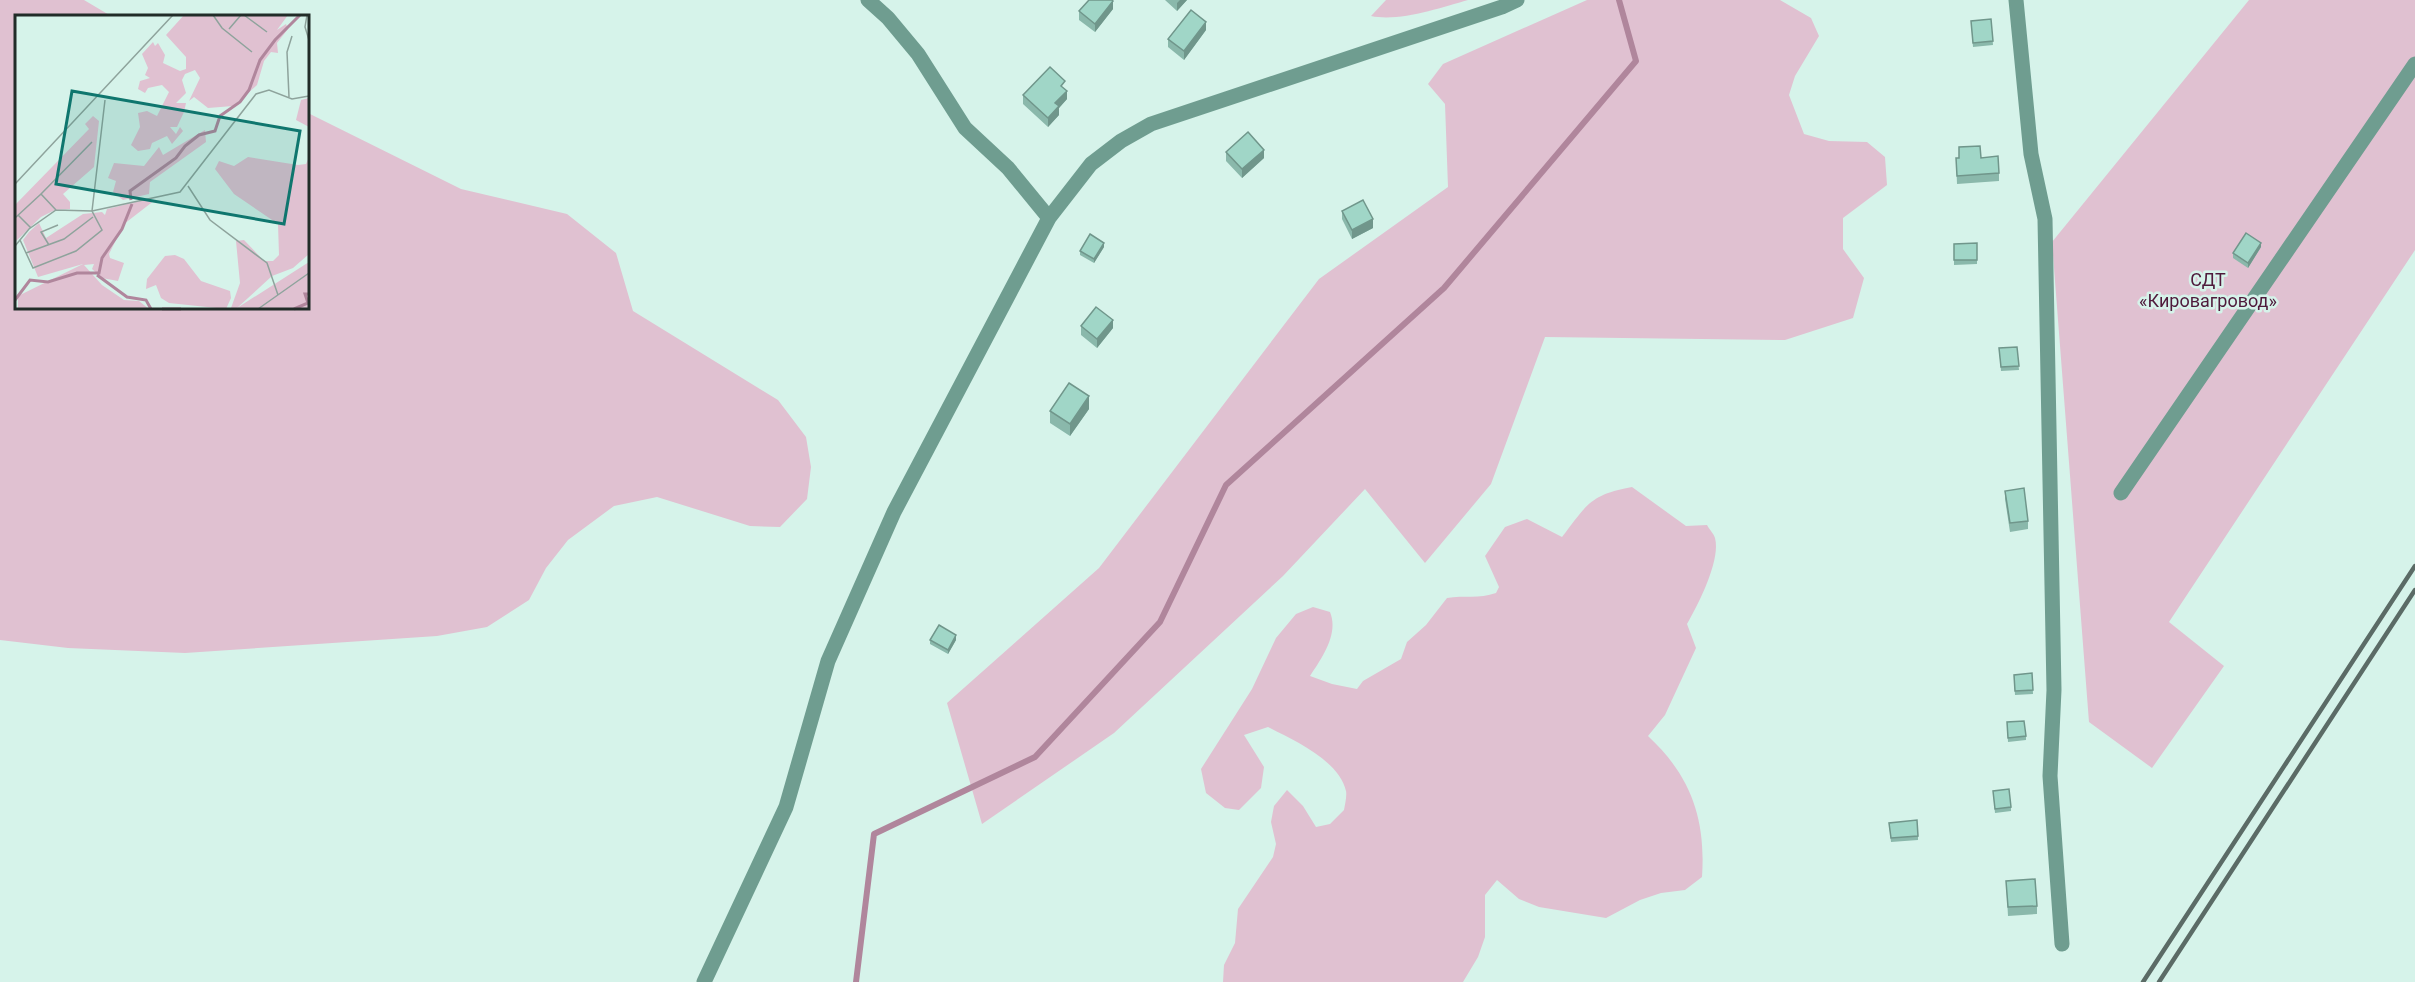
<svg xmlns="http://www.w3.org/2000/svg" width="2415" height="982" font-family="Roboto,sans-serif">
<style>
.green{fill:#e0c1d1}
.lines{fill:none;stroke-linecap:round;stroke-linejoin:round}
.stream{stroke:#b0869c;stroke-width:6}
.minor{stroke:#6f9d90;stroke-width:15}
.rail{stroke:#5b6b66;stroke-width:4.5}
.wall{fill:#8ab8ab}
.shaded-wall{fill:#70968b}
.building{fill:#a0d6c7;stroke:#70968b;stroke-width:1.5}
.labels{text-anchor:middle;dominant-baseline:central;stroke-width:5;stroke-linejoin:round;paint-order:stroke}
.park-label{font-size:18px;fill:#4f1a3b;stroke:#d6f3ea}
.inset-river{fill:none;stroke:#b0869c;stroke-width:3}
.inset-road{fill:none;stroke:#8ea39c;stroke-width:1.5}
.view{fill:#0f766e;fill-opacity:0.15;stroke:#0f766e;stroke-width:3}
.inset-edge{fill:none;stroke:#212c28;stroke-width:3}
</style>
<rect width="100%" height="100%" fill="#d6f3ea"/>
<path class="green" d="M0,0H84L111,16H16V308H308V113L461,189L567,214L616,253L633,311L778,400L806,437L811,467L807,499L780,527L750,526L657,497L614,506L568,540L546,568L529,600L487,627L437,636L185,653L68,648L0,640Z
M1386,0H1468C1440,8 1399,22 1371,16Z
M1587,0H1780L1811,18L1819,36L1795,76L1789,95L1804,134L1829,141L1867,142L1885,157L1887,185L1843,218V249L1864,278L1853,318L1785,340L1545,337L1491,484L1425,563L1365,489L1283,576L1114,733L982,824L947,703L1099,568L1319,279L1448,187L1445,104L1428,84L1443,64Z
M2249,0H2415V250L2169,622L2224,666L2152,768L2089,722L2052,242Z
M1632,487L1686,526L1707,525C1709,529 1714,534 1715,538C1721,560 1698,605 1687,624L1696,648L1665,715L1648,736C1691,776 1706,819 1702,877L1685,890L1661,893L1640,900L1606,918L1539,907L1519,899L1497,880L1485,895V937L1478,957L1463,982H1223L1224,965L1235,943L1238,909L1273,857L1276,844L1271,822L1274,806L1287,790L1303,806L1316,827L1330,824L1344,810C1345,804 1347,796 1346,791C1339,760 1293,740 1268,727L1244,735L1264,767L1261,788L1239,810L1225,808L1206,793L1201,769L1252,689L1276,638L1296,614L1313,607L1330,612C1339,634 1322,658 1310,676L1332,684L1357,689L1363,681L1401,659L1407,642L1426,625L1447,598C1464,595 1479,599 1496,593L1499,587L1485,556L1505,527L1527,519L1562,537C1587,505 1589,495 1632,487Z"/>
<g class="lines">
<path class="stream" d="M856,982L874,834L1035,757L1160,622L1226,485L1444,288L1636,61L1619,0"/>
<path class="minor" d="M868,0L888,18L918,54L965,128L1008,168L1049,218
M2016,0L2031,154L2045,219L2054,690L2050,776L2062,944
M2121,493L2415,64
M704,982L786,807L828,661L894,512L1049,218L1091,164L1121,141L1151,124L1502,7L1517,0"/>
<path class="rail" d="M2143,982L2415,566
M2159,982L2415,590"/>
</g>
<path class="wall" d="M1165,0H1187L1177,11Z
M1113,9L1095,32L1079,20V11Z
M1991,19L1993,45L1973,47L1971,21Z
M1206,30L1184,60L1168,47V39Z
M1065,89L1067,99L1059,108V115L1048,127L1023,104V95Z
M1959,147L1981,158L1999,173V181L1957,184L1956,158H1959Z
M1226,152L1264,158L1242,178L1226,161Z
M1342,211L1373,228L1352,239L1342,219Z
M1977,243V264L1954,265V244Z
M1104,247L1094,263L1080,255V251Z
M2261,247L2248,268L2233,258V253Z
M1081,326L1113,328L1097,348L1081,335Z
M2017,347L2019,370L2001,371L1999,348Z
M1089,409L1070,436L1050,423V411Z
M2005,491L2028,521V529L2010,532L2005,499Z
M930,640H956L948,654L930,644Z
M2032,673L2033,694L2015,695L2014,675Z
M2007,722L2026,736V740L2008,742Z
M1993,791L2011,807V811L1995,813Z
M1889,823L1918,836V840L1891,842Z
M2006,881L2037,906V914L2008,916Z"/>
<path class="shaded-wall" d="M1180,0H1187L1177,11V3Z
M1113,1V9L1095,32V24Z
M1206,22V30L1184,60V51Z
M1067,91V99L1059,108V115L1048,127V118L1055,103Z
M1264,150V158L1242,178V169Z
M1373,219V228L1352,239V230Z
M1104,243V247L1094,263V259Z
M2261,243V247L2248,268V263Z
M1113,320V328L1097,348V339Z
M1089,396V409L1070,436V424Z
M956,635V640L948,654V650Z"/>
<path class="building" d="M1089,0H1112L1113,1L1095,24L1079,11Z
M1191,10L1206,22L1184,51L1168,39Z
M1991,19L1993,41L1973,43L1971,21Z
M1050,67L1065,81L1061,86L1067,91L1055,103L1059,106L1048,118L1023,95Z
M1248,132L1264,150L1242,169L1226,152Z
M1980,146L1981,158L1998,156L1999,173L1957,176L1956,158H1959V147Z
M1363,200L1373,219L1352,230L1342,211Z
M2246,233L2261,243L2248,263L2233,253Z
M1090,234L1104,243L1094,259L1080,251Z
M1977,243V260H1954V244Z
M1096,307L1113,320L1097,339L1081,326Z
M2017,347L2019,366L2001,367L1999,348Z
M1069,383L1089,396L1070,424L1050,411Z
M2024,488L2028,521L2010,523L2005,491Z
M939,625L956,635L948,650L930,640Z
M2032,673L2033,690L2015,691L2014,675Z
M2024,721L2026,736L2008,738L2007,722Z
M2009,789L2011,807L1995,809L1993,791Z
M1917,820L1918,836L1891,838L1889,823Z
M2035,879L2037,906L2008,907L2006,881Z"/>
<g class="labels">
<g class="park-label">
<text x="2208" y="279">СДТ<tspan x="2208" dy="21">«Кировагровод»</tspan></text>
</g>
</g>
<g transform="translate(15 15)">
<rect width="294" height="294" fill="#d6f3ea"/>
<path d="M169,0H273L262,15L271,9L273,14L262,28L263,38L256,37L249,46L242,70L218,91L193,93L179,82L174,86L185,63L180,55L170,59L167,65L171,78L161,88H171L169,97L162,112H155L161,119L165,112L168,116L157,129L152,121L137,128L135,134L123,136L116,130L125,112L123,98L132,96L142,101L154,77L147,70L133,73L130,78L123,74L125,66L135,63L130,60L133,53L127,39L138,27L140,31L143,28L150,40L148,48L165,56L171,54V42L151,20ZM294,83V112L281,105L286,85ZM78,101L84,106L79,152L48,179L55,187V194L40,195L26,202L0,227V190L74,114L70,109ZM190,115L191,127L135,167L134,179L108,185L98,177L101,166L93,163L99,148L129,151L144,132L148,140ZM233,142L283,150L291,149L294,142V239L278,253L257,261L222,293L294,247V294L216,293L225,268L221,226L229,225L249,246H258L264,240L263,209L219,179L200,154L204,146L219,151ZM129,185H140L109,209L94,239L95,243L109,248L103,266L87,263L77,254L79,249L69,250L87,270L109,285L124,286L134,294H3V281L68,249L23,262L8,225L14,217L24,208L31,223L68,199L87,197L90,200L92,194ZM160,240L169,244L186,266L215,276L216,283L211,294L154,288L146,283L141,270L131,274L132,264L150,241Z" fill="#e0c1d1"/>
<path class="inset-river" d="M116,185L115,176L161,143L170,131L184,120L200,116L205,101L225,87L234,75L245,45L260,25L285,0M82,260L112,282L131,285L136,294M0,285L15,265L33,267L62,258H84L87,243L107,214L117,189M147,294H166M279,294L293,288L290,279H294"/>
<path class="inset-road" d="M198,0L207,13L237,37M229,0L252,17M292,0L290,12L294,25M214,14L226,0M274,82L272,37L277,21M0,169L158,0M173,171L195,205L252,248L263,280M41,195L26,179L77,127M3,200L16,213M0,203L26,179M5,225L18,253L61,236L87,215L77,196L90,85M34,230L26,217L43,210M0,231L14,214L41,195L77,196L165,177L241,79L254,75L277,84L294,81M11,238L49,224L78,202M243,294L294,258"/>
<path class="view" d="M57,76L285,116L269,209L41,169Z"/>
<rect width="294" height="294" class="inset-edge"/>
</g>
</svg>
